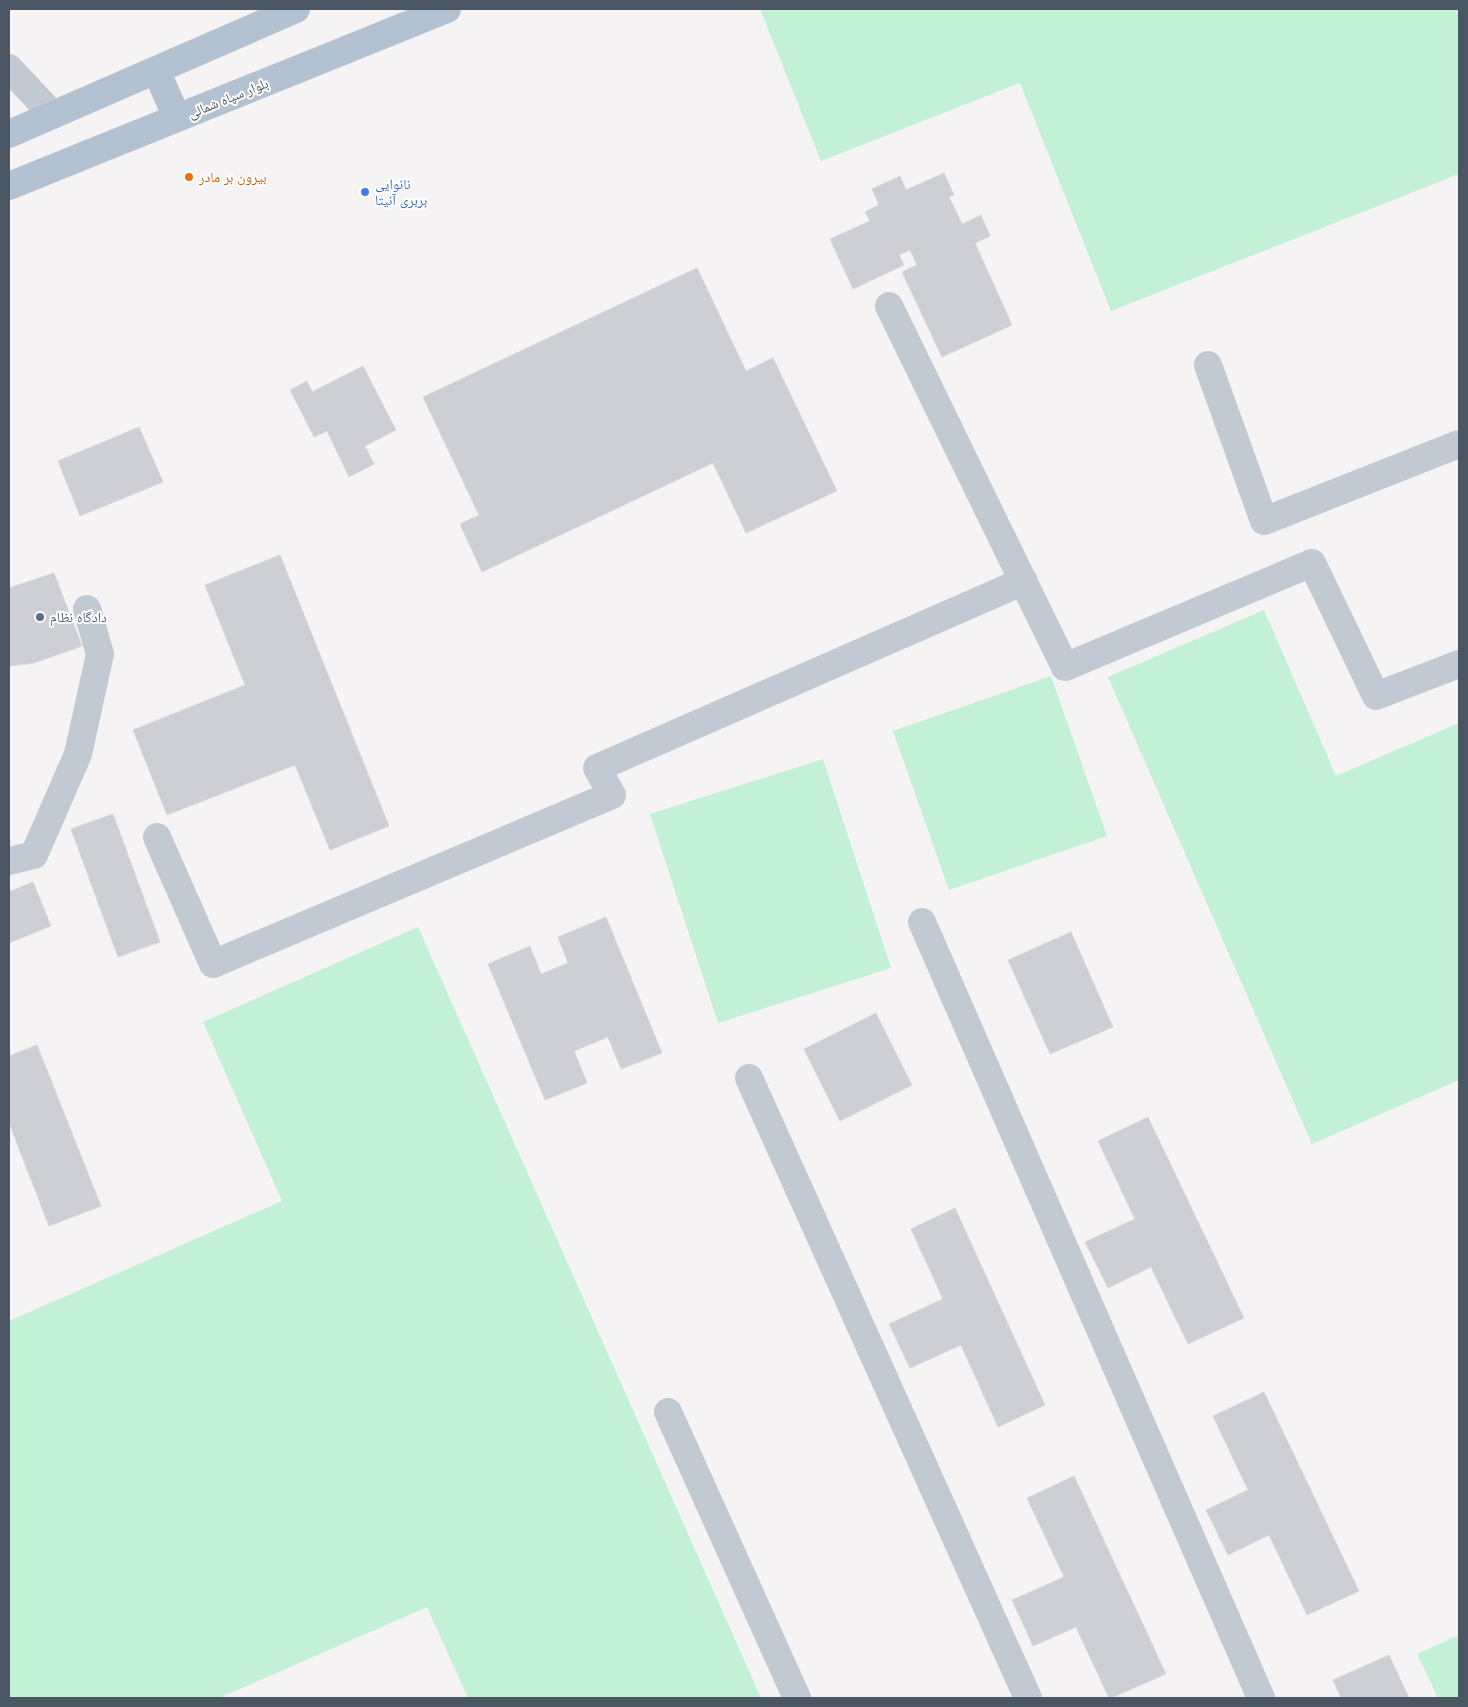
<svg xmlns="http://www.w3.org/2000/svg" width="1468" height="1707" font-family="Quicksand,'Noto Naskh Arabic',sans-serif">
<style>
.green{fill:#c3f1d5}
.building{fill:#cdcfd5;stroke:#d7d9de}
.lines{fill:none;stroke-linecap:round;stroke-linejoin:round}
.minor{stroke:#c1cad2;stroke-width:28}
.major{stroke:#b3c2d1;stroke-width:28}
.food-dot{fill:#e8710a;stroke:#fff;stroke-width:2}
.shop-dot{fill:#3f7fe0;stroke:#fff;stroke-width:2}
.service-dot{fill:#5c6f8a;stroke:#fff;stroke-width:2}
.labels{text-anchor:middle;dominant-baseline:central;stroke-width:4;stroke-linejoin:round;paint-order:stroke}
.street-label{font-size:14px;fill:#4a5661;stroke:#fff}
.food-label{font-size:14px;fill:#c56008;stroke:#fff;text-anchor:start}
.shop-label{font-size:14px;fill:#366cbe;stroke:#fff;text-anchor:start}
.service-label{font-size:14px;fill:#4e5e75;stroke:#fff;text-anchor:start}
</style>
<rect width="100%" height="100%" fill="#f5f3f3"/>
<path class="green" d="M760,9H1459V174L1111,311L1020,83L821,161Z
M1264,610L1336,776L1459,723V1080L1312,1144L1108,677Z
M1051,676L1107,836L949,890L893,731Z
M823,759L891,968L718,1023L650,814Z
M418,927L761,1698H468L427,1607L219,1698H9V1321L282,1201L203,1022Z
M1459,1635V1698H1438L1417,1654Z"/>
<path class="building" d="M944,173L954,195L949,197L962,224L981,215L990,236L975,243L1012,325L942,357L902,272L917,265L910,250L899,255L904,265L853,289L830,239L870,221L865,212L879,205L872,189L900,176L906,190Z
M697,268L746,371L773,358L837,491L746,533L713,463L482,572L460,524L479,515L423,397Z
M363,366L396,430L365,446L374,464L349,477L327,431L314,437L290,390L307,381L312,392Z
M139,427L163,482L80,516L58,461Z
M280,555L389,826L330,850L295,765L167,815L133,730L245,685L205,585Z
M54,573L82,646L34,663L9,666V588Z
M113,814L160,942L118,957L71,829Z
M33,882L51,926L9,943V892Z
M606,917L662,1053L621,1069L608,1037L574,1051L587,1083L545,1100L488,964L530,946L541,974L568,963L558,937Z
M1071,932L1113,1027L1050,1054L1008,960Z
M876,1013L912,1085L840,1121L804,1049Z
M37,1045L101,1206L49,1226L9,1123V1056Z
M1148,1117L1244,1318L1188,1344L1151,1267L1108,1288L1085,1242L1135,1219L1098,1141Z
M955,1208L1045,1405L998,1427L961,1345L910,1368L889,1324L943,1299L911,1229Z
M1264,1392L1359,1591L1307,1615L1269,1535L1228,1555L1206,1510L1248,1490L1213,1416Z
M1074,1476L1166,1674L1111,1698H1109L1076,1627L1033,1646L1012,1600L1064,1577L1027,1498Z
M1389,1655L1409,1698H1341L1333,1680Z"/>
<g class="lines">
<path class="minor" d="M9,68L53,115
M889,306L1065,667L1312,563L1376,696L1459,664
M1208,365L1264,521L1459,444
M157,837L213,964L612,795L597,768L1024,581
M9,861L34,855L78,754L100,654L87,609
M922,922L1261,1698
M749,1078L1028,1698
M668,1412L797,1698"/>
<path class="major" d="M156,70L177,118
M9,134L296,9
M9,186L447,9"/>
</g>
<circle class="food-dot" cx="189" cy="177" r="5"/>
<circle class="shop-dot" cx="365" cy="192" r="5"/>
<circle class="service-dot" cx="40" cy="617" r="5"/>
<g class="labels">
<g class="street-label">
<text transform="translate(228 98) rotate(-22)">بلوار سپاه شمالی</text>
</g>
<g class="food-label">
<text x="199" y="177">بیرون بر مادر</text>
</g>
<g class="shop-label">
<text x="375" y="184">نانوایی<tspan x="375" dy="16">بربری آنیتا</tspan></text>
</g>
<g class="service-label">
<text x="50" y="617">دادگاه نظام</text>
</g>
</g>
<rect width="1468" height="1707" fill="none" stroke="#4a5661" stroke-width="20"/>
</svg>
